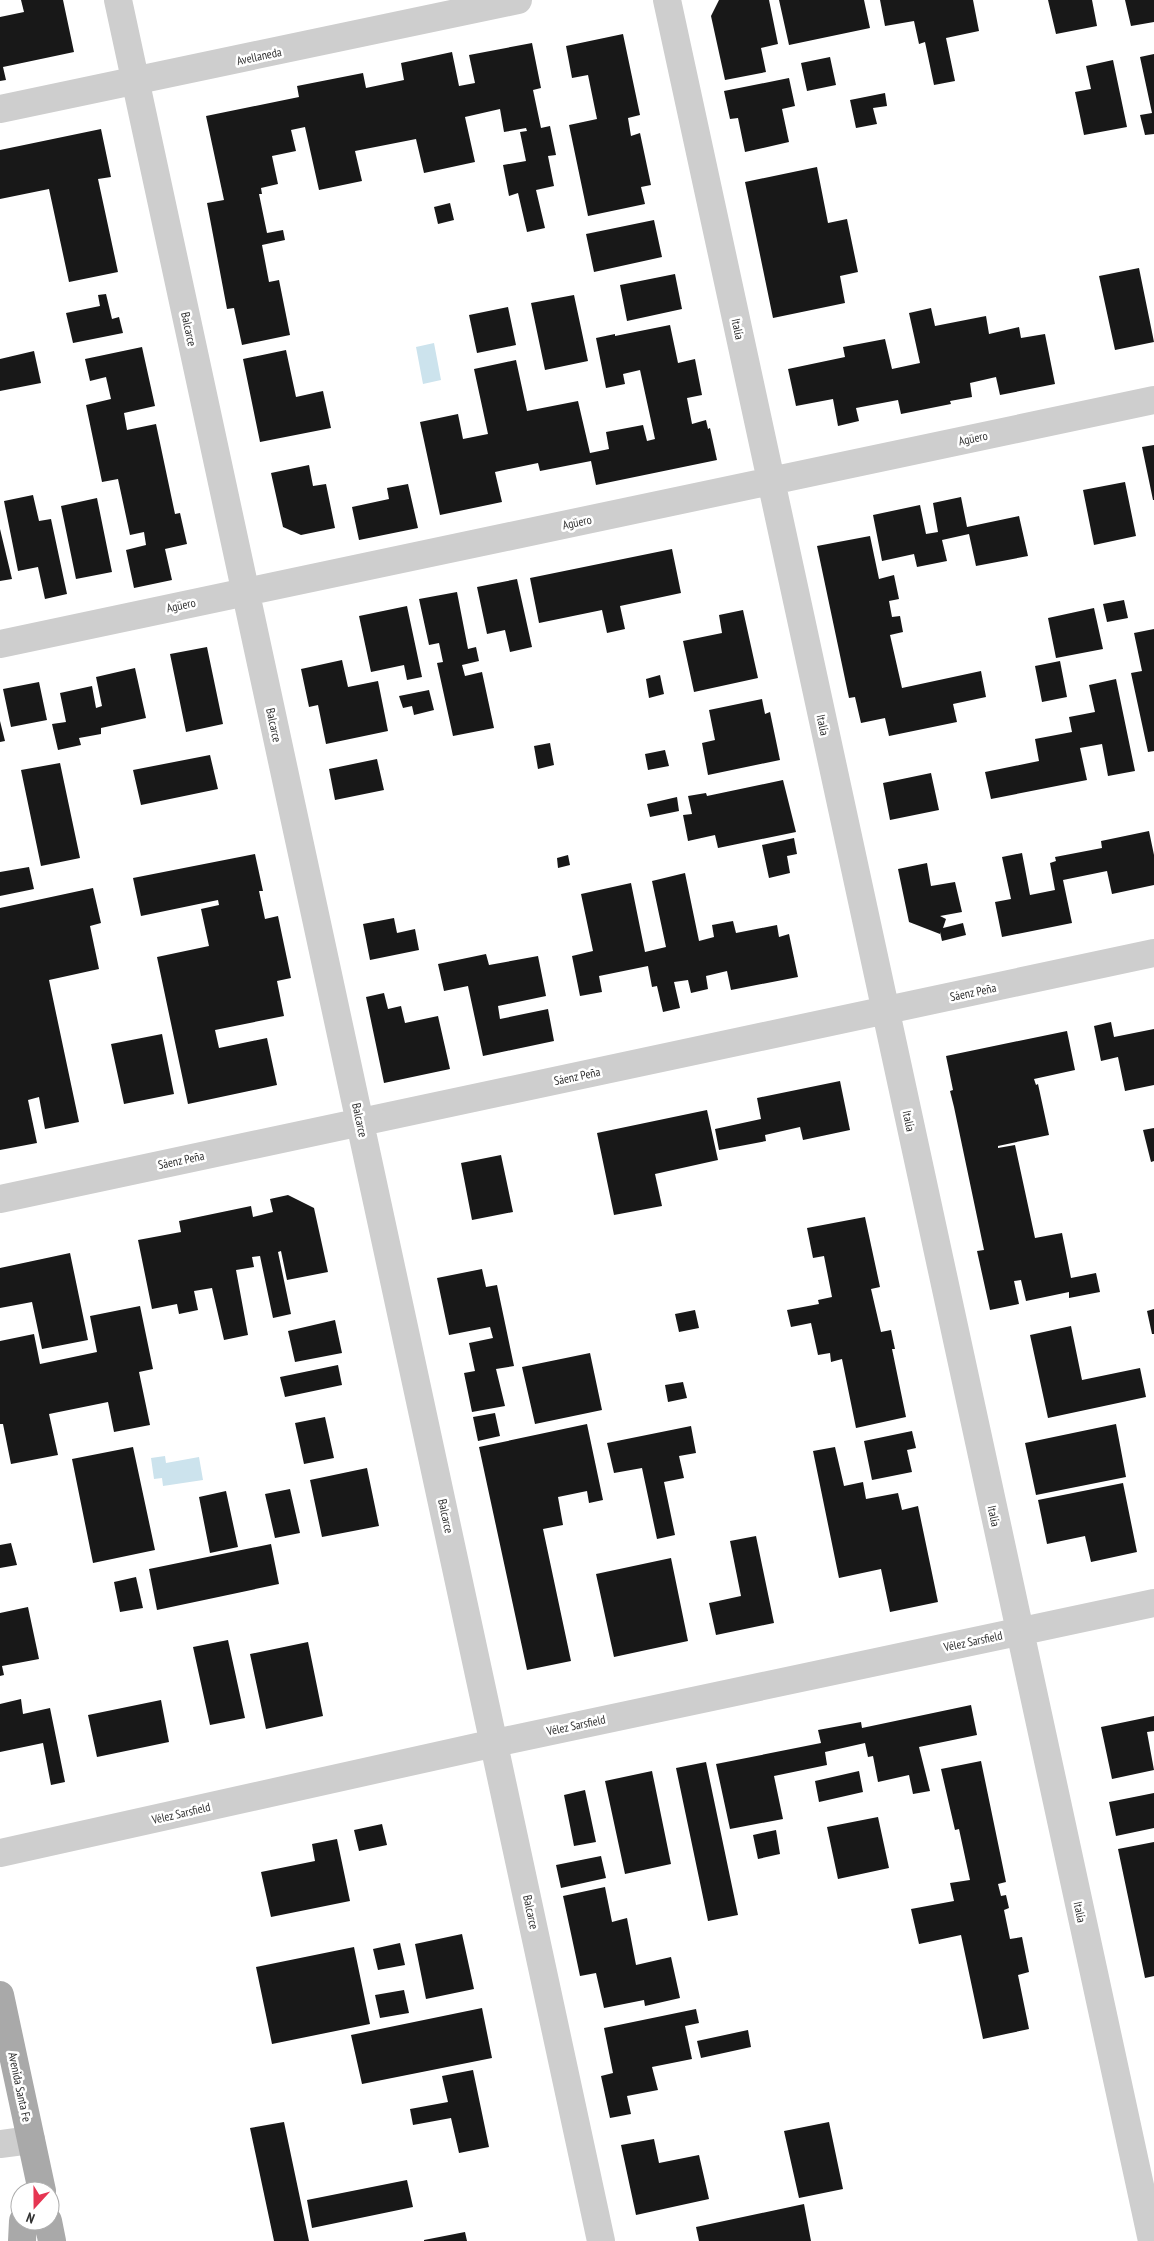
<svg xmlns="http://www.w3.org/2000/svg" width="1154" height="2241" font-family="'PT Sans Narrow',sans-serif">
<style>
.water{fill:#cce3ed}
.building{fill:#181818}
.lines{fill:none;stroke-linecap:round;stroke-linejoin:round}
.minor{stroke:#cecece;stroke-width:28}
.major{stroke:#a9a9a9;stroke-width:28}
.labels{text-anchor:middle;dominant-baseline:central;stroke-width:5;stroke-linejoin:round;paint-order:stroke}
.street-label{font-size:12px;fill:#313131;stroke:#fff}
</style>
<rect width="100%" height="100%" fill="#fff"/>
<path class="water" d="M434,343L441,380L423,384L416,347Z
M165,1456L166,1463L199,1457L203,1480L163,1486L162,1478L154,1479L151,1458Z"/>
<path class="building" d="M21,0H63L74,52L3,67L6,80L0,81V17L24,12Z
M719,0H769L778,44L761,48L766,72L725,80L711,16Z
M779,0H864L870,28L789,45Z
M880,0H973L979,31L946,38L955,81L934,85L925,42L919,44L914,21L885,26Z
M1048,0H1092L1097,26L1056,34Z
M1125,0H1154V22L1131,26Z
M623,34L640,115L628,118L631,136L640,133L651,185L641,187L645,204L588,216L569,125L597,119L588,75L572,78L566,46Z
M532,43L541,88L533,90L541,128L550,126L556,155L548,156L554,186L536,190L545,228L527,232L518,193L509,196L503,165L526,161L520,132L527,131L526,128L504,132L500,109L465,117L475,162L424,173L416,139L355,151L362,181L319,190L305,127L291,130L296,151L272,156L278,184L261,188L262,194H259L267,233L283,230L285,240L262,245L269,282L279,280L290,335L242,345L234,308L227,309L207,203L224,200L206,116L299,97L297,86L363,73L366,88L404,80L401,63L452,52L459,86L475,83L469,55Z
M1154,54V134L1145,135L1140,115L1152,113L1140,57Z
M830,57L836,85L807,91L801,63Z
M1113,60L1127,127L1084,135L1075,92L1091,89L1086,66Z
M789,78L795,106L782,109L789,142L745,152L738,118L730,119L724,91Z
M885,93L887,106L873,108L877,124L856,128L850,100Z
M101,129L111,177L98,179L118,272L69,282L49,189L0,199V150Z
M817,167L828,223L847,219L858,272L840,276L845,303L773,318L745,182Z
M450,203L454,220L438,224L434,207Z
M654,220L662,257L594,272L586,234Z
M1139,268L1154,342L1115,350L1099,276Z
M675,274L682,309L627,321L620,285Z
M106,294L112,319L119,317L123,333L73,343L66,313L100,306L98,295Z
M574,295L588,361L545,370L531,303Z
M508,307L516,345L477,353L469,315Z
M931,308L935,326L986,316L989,334L1019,327L1021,338L1045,334L1055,384L1000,395L996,377L970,383L972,397L950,401L951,404L901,414L898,400L856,408L859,421L838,426L833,399L796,406L788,369L845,357L843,347L885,339L892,369L920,363L909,313Z
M670,325L678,363L695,359L702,395L687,398L692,424L706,420L708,429L710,428L717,460L596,485L591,461L540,471L538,463L495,472L502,502L440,515L420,422L458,414L463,439L488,434L474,369L516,360L527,411L578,401L590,453L609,449L606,432L643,425L647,441L655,439L640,370L623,374L625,384L606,388L596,338L615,334V336Z
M142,347L155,406L124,413L127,430L156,424L175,514L180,513L187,544L165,549L172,580L134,588L126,550L146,545L144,532L130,535L118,479L102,482L86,405L111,399L106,377L90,381L85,359Z
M286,350L296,397L323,391L331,428L260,442L243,359Z
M34,351L41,383L0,391V359Z
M1154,445V500H1153L1142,447Z
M309,465L313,486L326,484L335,528L301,535L283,527L271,473Z
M1125,482L1136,536L1094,545L1083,490Z
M408,484L418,528L359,540L352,507L389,499L387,488Z
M33,495L39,521L51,519L67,594L45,599L38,567L18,571L4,501Z
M961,497L967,527L1019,516L1028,556L976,566L969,534L942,540L947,561L917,567L914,554L882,561L873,515L920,505L926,534L938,532L933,503Z
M97,498L112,572L76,579L61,506Z
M0,529L12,579L0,581Z
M870,536L879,579L894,575L899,599L889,601L892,617L900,616L903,632L890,635L902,688L981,671L986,697L953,704L957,722L889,736L885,718L861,723L855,697L849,698L817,546Z
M672,549L681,593L620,606L625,629L607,633L602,610L539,623L530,578Z
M517,579L532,647L510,652L505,630L487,634L477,587Z
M457,592L468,649L476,647L479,661L462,665L465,676L482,672L494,728L453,736L437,663L443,662L439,643L429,645L419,599Z
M1124,600L1128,618L1107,622L1103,604Z
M407,606L422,677L407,680L404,665L371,672L359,616Z
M1094,608L1103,649L1056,658L1048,618Z
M743,610L758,678L694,692L683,641L722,633L719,615Z
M1154,629V751L1148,752L1131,673L1142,671L1134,633Z
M207,647L223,724L186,732L170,654Z
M342,660L348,687L378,681L388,731L326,744L318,705L309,707L301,669Z
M1060,661L1067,697L1042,702L1035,666Z
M135,668L146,718L101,728V734L79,738L81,745L58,750L52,724L66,722L60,693L92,686L96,708L102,706L96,677Z
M660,675L664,694L649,698L646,679Z
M1116,679L1135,771L1108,776L1102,744L1080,748L1087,780L991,799L985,772L1039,761L1035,739L1072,732L1069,717L1095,712L1089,685Z
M39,682L47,720L11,727L3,689Z
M429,690L434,710L414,715L412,706L403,708L399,696Z
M762,699L765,714L770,712L780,760L708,775L702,743L715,740L709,710Z
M0,721L5,741L0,742Z
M550,743L554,765L538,769L534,746Z
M665,750L669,766L648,770L645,754Z
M210,755L218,789L141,805L133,770Z
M377,759L384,790L335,800L329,769Z
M60,763L80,858L41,866L21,770Z
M931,773L939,810L890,820L883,783Z
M783,780L796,832L718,848L715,835L688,841L683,815L692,814L688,796L706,793L707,796Z
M677,797L679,811L650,817L647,804Z
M1149,831L1154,855V885L1112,894L1107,871L1063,880L1072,923L1002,937L995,902L1011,899L1002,857L1022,853L1030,895L1055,890L1050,863L1056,861L1055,857L1102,848L1101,841Z
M794,838L797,854L787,856L790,873L769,878L762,845Z
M255,854L263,891H259L265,919L278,916L291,978L277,981L284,1016L215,1030L219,1048L267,1038L277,1085L188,1104L157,957L209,946L201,909L219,905L218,900L141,916L133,878Z
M568,855L570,865L558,868L557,858Z
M927,863L931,886L955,882L962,912L940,916L946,919L943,928L963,923L966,935L942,941L940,932V934L909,922L898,869Z
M29,867L34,889L0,896V872Z
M685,873L699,941L714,937L712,925L733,921L736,933L777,925L779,937L789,934L798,977L731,990L727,971L706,976L708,989L691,993L688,980L674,982L680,1008L663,1012L657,986L652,987L648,966L599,976L602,992L580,996L572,956L593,951L581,894L631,883L645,952L666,947L652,881Z
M93,888L101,923L90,926L99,969L49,980L79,1122L45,1129L39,1097L28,1100L37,1143L0,1150V908Z
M394,918L397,933L415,929L419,950L370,960L363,924Z
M486,954L489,965L538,956L546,996L498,1006L500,1019L548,1009L554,1041L483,1056L468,986L444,991L438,964Z
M384,993L388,1009L401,1006L405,1023L438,1016L450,1069L384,1083L366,997Z
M1111,1022L1114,1037L1154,1029V1085L1125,1091L1118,1057L1101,1061L1094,1026Z
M1067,1031L1075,1070L1034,1079L1036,1085L1038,1084L1049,1135L998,1146V1148L1015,1145L1035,1238L1062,1233L1071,1278L1096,1273L1100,1292L1069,1298V1292L1026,1301L1021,1280L1014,1281L1019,1304L990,1310L977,1251L984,1250L954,1107L950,1091L953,1090L946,1056Z
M162,1034L174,1094L124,1104L111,1044Z
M840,1081L850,1130L803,1140L800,1127L765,1135L766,1141L719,1150L715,1129L761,1119L757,1098Z
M707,1110L718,1160L655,1174L662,1206L614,1215L597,1133Z
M1154,1128V1161L1151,1162L1143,1130Z
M501,1155L513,1212L472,1220L461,1163Z
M288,1195L314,1208L328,1272L287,1280L281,1251L278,1252L291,1314L273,1318L260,1256L252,1257L254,1267L236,1270L248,1335L224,1340L212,1288L194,1291L198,1310L179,1314L177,1304L152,1309L138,1240L181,1232L179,1221L251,1206L253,1217L273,1212L270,1199Z
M865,1217L880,1287L871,1289L881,1332L891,1330L895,1349H892L906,1417L856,1428L842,1359L831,1362L830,1353L818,1355L811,1323L791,1327L787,1310L819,1304L818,1300L832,1297L824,1256L813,1258L807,1228Z
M70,1253L88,1340L42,1349L32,1302L0,1308V1268Z
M482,1269L486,1287L497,1285L514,1366L496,1369L505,1406L472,1412L464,1373L475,1371L469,1343L493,1338L490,1327L449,1335L437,1278Z
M140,1306L153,1369L139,1372L150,1425L114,1432L108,1402L49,1414L58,1455L11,1464L3,1424H0V1341L34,1334L40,1364L97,1352L90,1316Z
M1154,1309V1334H1152L1147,1311Z
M695,1310L699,1328L679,1332L675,1314Z
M335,1320L342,1353L295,1362L288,1331Z
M1071,1326L1082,1380L1140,1368L1146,1397L1048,1418L1030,1335Z
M590,1353L602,1410L535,1424L522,1367Z
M338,1365L342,1385L285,1397L280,1377Z
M683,1382L687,1398L668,1402L665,1385Z
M495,1413L500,1436L478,1441L473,1417Z
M325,1417L334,1458L304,1464L295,1423Z
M587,1424L603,1500L589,1503L587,1491L558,1497L563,1525L543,1529L571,1661L527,1670L479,1447Z
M1116,1424L1126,1477L1036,1495L1025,1443Z
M691,1426L696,1453L679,1456L684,1478L664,1482L675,1535L657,1539L642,1468L614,1473L607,1443Z
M912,1431L916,1448L907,1450L912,1472L872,1480L864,1441Z
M133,1447L155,1550L93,1563L72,1459Z
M835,1447L844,1486L863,1482L866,1499L898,1493L902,1510L918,1506L938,1602L890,1612L881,1569L839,1578L813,1451Z
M367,1468L379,1526L322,1537L310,1480Z
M1123,1483L1137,1552L1091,1562L1085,1536L1047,1544L1038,1500Z
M290,1489L300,1533L275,1538L265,1494Z
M226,1491L238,1547L210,1553L199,1497Z
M756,1536L774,1623L716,1635L709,1603L741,1596L730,1541Z
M11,1543L17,1565L0,1568V1545Z
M271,1544L279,1584L157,1610L149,1569Z
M671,1558L688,1641L614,1657L596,1574Z
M136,1577L143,1608L120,1612L114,1582Z
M28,1607L39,1659L2,1666L4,1675L0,1676V1613Z
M228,1640L245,1718L210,1725L193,1647Z
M308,1642L323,1716L266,1729L250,1654Z
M21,1699L23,1714L50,1708L65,1782L51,1785L43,1743L0,1752V1704Z
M161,1700L169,1742L97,1757L88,1715Z
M971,1705L977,1735L919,1747L930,1791L913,1794L909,1775L878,1782L873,1756L868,1757L865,1743L825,1752L827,1765L774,1776L783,1819L730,1829L716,1764L821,1743L818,1730L861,1722L862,1728Z
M1154,1716V1731L1147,1732L1154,1770L1112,1779L1101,1727Z
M981,1761L1006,1882L998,1884L1001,1896L1006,1895L1009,1908L1004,1910L1010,1939L1022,1937L1029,1972L1018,1975L1029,2029L983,2039L961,1935L919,1944L911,1909L954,1901L950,1883L970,1880L959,1829L955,1830L941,1769Z
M706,1762L738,1915L708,1921L676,1768Z
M652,1771L671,1864L625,1874L605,1781Z
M859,1771L863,1792L819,1802L815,1781Z
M585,1790L596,1842L574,1846L564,1795Z
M1154,1793V1828L1116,1836L1109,1802Z
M878,1817L889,1868L838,1879L827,1827Z
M382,1824L387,1845L359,1851L354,1830Z
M776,1830L780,1854L758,1859L753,1835Z
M337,1839L350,1901L271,1917L261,1872L315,1861L312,1844Z
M1154,1842V1976L1145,1978L1118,1849Z
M601,1856L606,1878L561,1888L556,1865Z
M605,1887L612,1922L627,1918L636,1965L671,1957L680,1998L645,2006L644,2000L604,2008L596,1973L580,1976L563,1896Z
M462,1934L474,1989L426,1999L415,1944Z
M400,1943L405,1965L378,1970L373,1949Z
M354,1947L370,2024L272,2044L256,1967Z
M404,1990L409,2013L380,2018L375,1995Z
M482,2008L492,2058L362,2084L351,2035Z
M696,2009L699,2023L685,2026L692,2059L652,2067L658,2090L627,2096L631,2114L610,2118L601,2076L613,2073L604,2028Z
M748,2030L751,2047L701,2058L697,2041Z
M473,2070L489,2147L459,2153L451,2118L413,2125L410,2109L448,2102L442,2076Z
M284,2122L309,2241H274L250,2128Z
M829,2122L843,2189L799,2198L784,2131Z
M654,2139L659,2163L699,2155L709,2199L636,2215L621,2145Z
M407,2180L413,2207L312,2228L307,2200Z
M804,2204L811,2241H699L696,2227Z
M465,2232L467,2241H424V2240Z"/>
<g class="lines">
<path class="minor" d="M118,0L601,2241
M667,0L1152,2241
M0,109L518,0
M0,644L1154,400
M0,1199L1154,953
M0,1853L495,1743L1154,1603
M0,2144L31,2140"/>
<path class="major" d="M0,1995L42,2191
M48,2221L52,2241
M22,2241L23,2221"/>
</g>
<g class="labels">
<g class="street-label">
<text transform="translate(259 56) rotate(-12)">Avellaneda</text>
<text transform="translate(189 329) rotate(78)">Balcarce</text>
<text transform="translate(738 329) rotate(78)">Italia</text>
<text transform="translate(973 438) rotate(-12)">Agüero</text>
<text transform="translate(577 522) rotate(-12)">Agüero</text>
<text transform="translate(181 605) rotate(-12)">Agüero</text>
<text transform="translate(274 725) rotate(78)">Balcarce</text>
<text transform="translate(823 725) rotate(78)">Italia</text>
<text transform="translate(973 992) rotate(-12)">Sáenz Peña</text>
<text transform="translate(577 1076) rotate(-12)">Sáenz Peña</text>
<text transform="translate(360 1120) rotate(78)">Balcarce</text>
<text transform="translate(909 1121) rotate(78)">Italia</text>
<text transform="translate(181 1160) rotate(-12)">Sáenz Peña</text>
<text transform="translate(446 1516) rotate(78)">Balcarce</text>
<text transform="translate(994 1516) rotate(78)">Italia</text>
<text transform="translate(973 1641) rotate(-12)">Vélez Sarsfield</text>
<text transform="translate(576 1725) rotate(-12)">Vélez Sarsfield</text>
<text transform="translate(181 1813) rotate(-13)">Vélez Sarsfield</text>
<text transform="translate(531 1912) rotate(78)">Balcarce</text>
<text transform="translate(1080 1912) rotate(78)">Italia</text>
<text transform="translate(20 2087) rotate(78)">Avenida Santa Fe</text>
</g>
</g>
<g transform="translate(35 2206) rotate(201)"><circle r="24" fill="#ffffff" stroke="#adadad"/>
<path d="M0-4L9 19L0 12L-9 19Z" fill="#e63552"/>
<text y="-8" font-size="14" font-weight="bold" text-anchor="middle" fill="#313131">N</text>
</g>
</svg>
